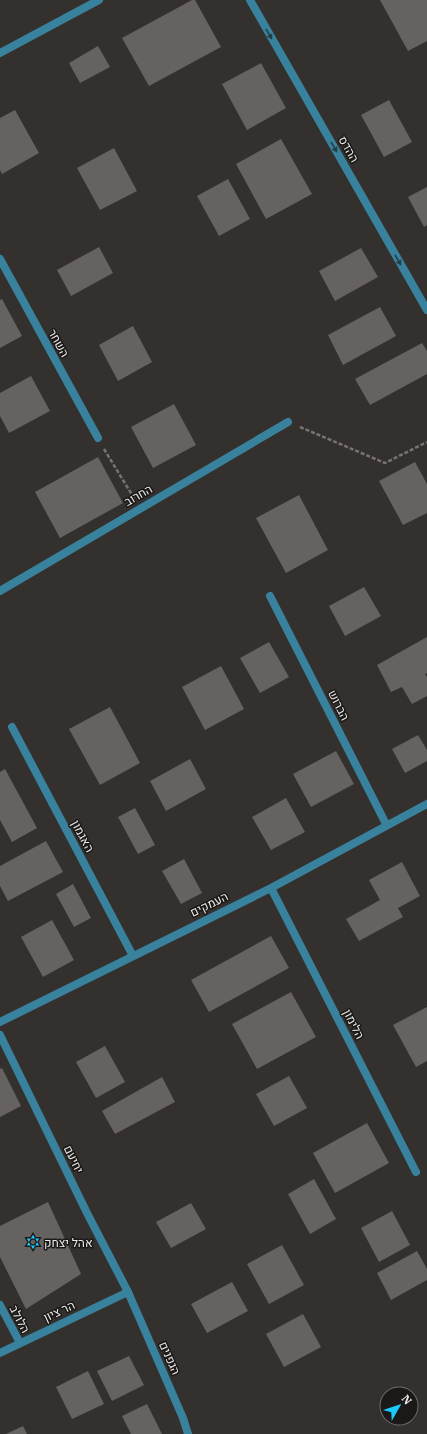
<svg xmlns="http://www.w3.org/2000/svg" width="427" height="1434" font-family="'IBM Plex Serif',Heebo,serif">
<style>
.building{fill:#666260}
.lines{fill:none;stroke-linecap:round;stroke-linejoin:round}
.path{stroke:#787473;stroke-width:2.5;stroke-dasharray:4 2;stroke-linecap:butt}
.minor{stroke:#39829d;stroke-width:8}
.tertiary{stroke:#39829d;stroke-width:8}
.oneway{fill:#253e47}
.labels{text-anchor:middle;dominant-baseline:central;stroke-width:3;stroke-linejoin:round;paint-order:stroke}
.street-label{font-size:12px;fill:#edeae9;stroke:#1a1918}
.poi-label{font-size:12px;fill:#edeae9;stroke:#1a1918;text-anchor:start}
</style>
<rect width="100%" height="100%" fill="#34302e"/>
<path class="building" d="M192,0H195L221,47L149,86L122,38Z
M380,0H427V41L408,51Z
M98,46L110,67L80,83L69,63Z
M261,63L286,108L247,130L222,84Z
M389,100L412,142L384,157L361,115Z
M15,110L39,153L2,174L0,170V118Z
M281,139L312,194L266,219L236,164Z
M114,148L137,191L100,210L77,168Z
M228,179L250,219L219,236L197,196Z
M427,187V225L424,227L408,197Z
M99,247L113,273L71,296L57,270Z
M361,248L378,277L335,301L319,271Z
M2,299L22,336L0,348V300Z
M380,307L396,336L343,365L328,335Z
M133,326L152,362L118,381L99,345Z
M422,343L427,351V374L370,405L355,379Z
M31,376L50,411L9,433L0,416V393Z
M174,404L196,445L153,468L131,427Z
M98,457L123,503L60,538L35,492Z
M415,462L427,484V513L403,525L379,481Z
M299,495L328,550L286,573L256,518Z
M364,587L381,616L345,636L329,606Z
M427,637V673L425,674L427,677V696L412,704L402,687L391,692L377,665Z
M269,642L289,677L260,693L240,658Z
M221,666L244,709L205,730L182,687Z
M110,707L140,763L100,785L69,729Z
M418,735L427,750V761L405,773L392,749Z
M336,751L354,784L311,807L293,774Z
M190,759L206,789L166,811L150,781Z
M5,769L37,828L12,842L0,820V772Z
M286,798L305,832L271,850L252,817Z
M135,808L155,845L138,854L118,817Z
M46,841L63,872L8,901L0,886V866Z
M184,859L202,893L181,904L162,871Z
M402,862L420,896L398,908L403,917L359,941L346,919L380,900L369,880Z
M73,884L91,918L74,927L56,894Z
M52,920L74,960L43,977L21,937Z
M271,936L289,968L209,1012L191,980Z
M291,992L316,1037L257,1069L232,1024Z
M427,1007V1061L416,1067L393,1025Z
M105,1046L125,1082L96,1098L76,1062Z
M2,1068L21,1106L0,1117V1069Z
M289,1076L307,1108L274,1126L256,1094Z
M162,1077L175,1102L115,1134L102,1111Z
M367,1123L389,1163L335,1193L313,1153Z
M314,1179L336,1219L310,1234L288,1194Z
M48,1202L81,1274L26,1309L0,1257V1226Z
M191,1203L206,1229L171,1248L156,1222Z
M392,1211L410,1245L379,1262L361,1228Z
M282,1245L304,1285L269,1304L247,1264Z
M417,1251L427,1269V1280L391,1300L377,1273Z
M232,1282L248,1311L207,1333L191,1304Z
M303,1314L321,1347L284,1367L266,1334Z
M129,1356L144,1385L112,1401L97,1371Z
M88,1371L104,1404L72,1419L56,1387Z
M147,1404L162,1434H131L122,1416Z
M23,1426L27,1434H6Z"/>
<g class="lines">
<path class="path" d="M300,427L385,463L427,442
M104,449L134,498"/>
<path class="minor" d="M250,0L427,310
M0,53L99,0
M0,259L98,438
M0,591L288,422
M270,596L386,824
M12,727L133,956
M271,888L416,1172
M0,1022L271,888L427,804
M0,1035L87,1213L128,1292
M0,1305L20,1343"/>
<path class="tertiary" d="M0,1353L128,1292L183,1418L188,1434"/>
</g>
<defs><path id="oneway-solid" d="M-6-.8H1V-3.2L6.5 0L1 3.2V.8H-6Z"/></defs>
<g class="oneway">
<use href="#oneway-solid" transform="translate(269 34) rotate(60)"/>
<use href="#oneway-solid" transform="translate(334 147) rotate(60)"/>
<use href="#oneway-solid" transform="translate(398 260) rotate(60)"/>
</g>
<defs>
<symbol id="synagogue-bare" viewBox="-9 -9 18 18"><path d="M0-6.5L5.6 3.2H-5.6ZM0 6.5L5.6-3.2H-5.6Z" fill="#1cc9fc" stroke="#1a1918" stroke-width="2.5" paint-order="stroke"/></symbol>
</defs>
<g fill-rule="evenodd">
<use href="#synagogue-bare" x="23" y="1232" width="20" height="20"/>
</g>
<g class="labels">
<g class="street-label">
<text transform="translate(349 149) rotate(60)">ההדס</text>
<text transform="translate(59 343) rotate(61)">השחר</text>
<text transform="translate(138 495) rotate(-30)">החרוב</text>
<text transform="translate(339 705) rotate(63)">הברוש</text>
<text transform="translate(83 836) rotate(62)">האגמון</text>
<text transform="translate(209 904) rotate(-26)">העמקים</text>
<text transform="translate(354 1024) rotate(63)">הלימון</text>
<text transform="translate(74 1159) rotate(64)">יחיעם</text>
<text transform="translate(59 1311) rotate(-25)">הר ציון</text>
<text transform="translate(20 1319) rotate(63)">הלולב</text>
<text transform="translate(170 1358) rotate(66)">הגפנים</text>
</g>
<g class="poi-label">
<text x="44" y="1242">אהל יצחק</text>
</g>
</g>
<g transform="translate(399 1406) rotate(51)"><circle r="19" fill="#1a1918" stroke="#6e6d6c"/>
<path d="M0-3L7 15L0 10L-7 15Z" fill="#1cc9fc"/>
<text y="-6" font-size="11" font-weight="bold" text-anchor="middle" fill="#edeae9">N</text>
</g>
</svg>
